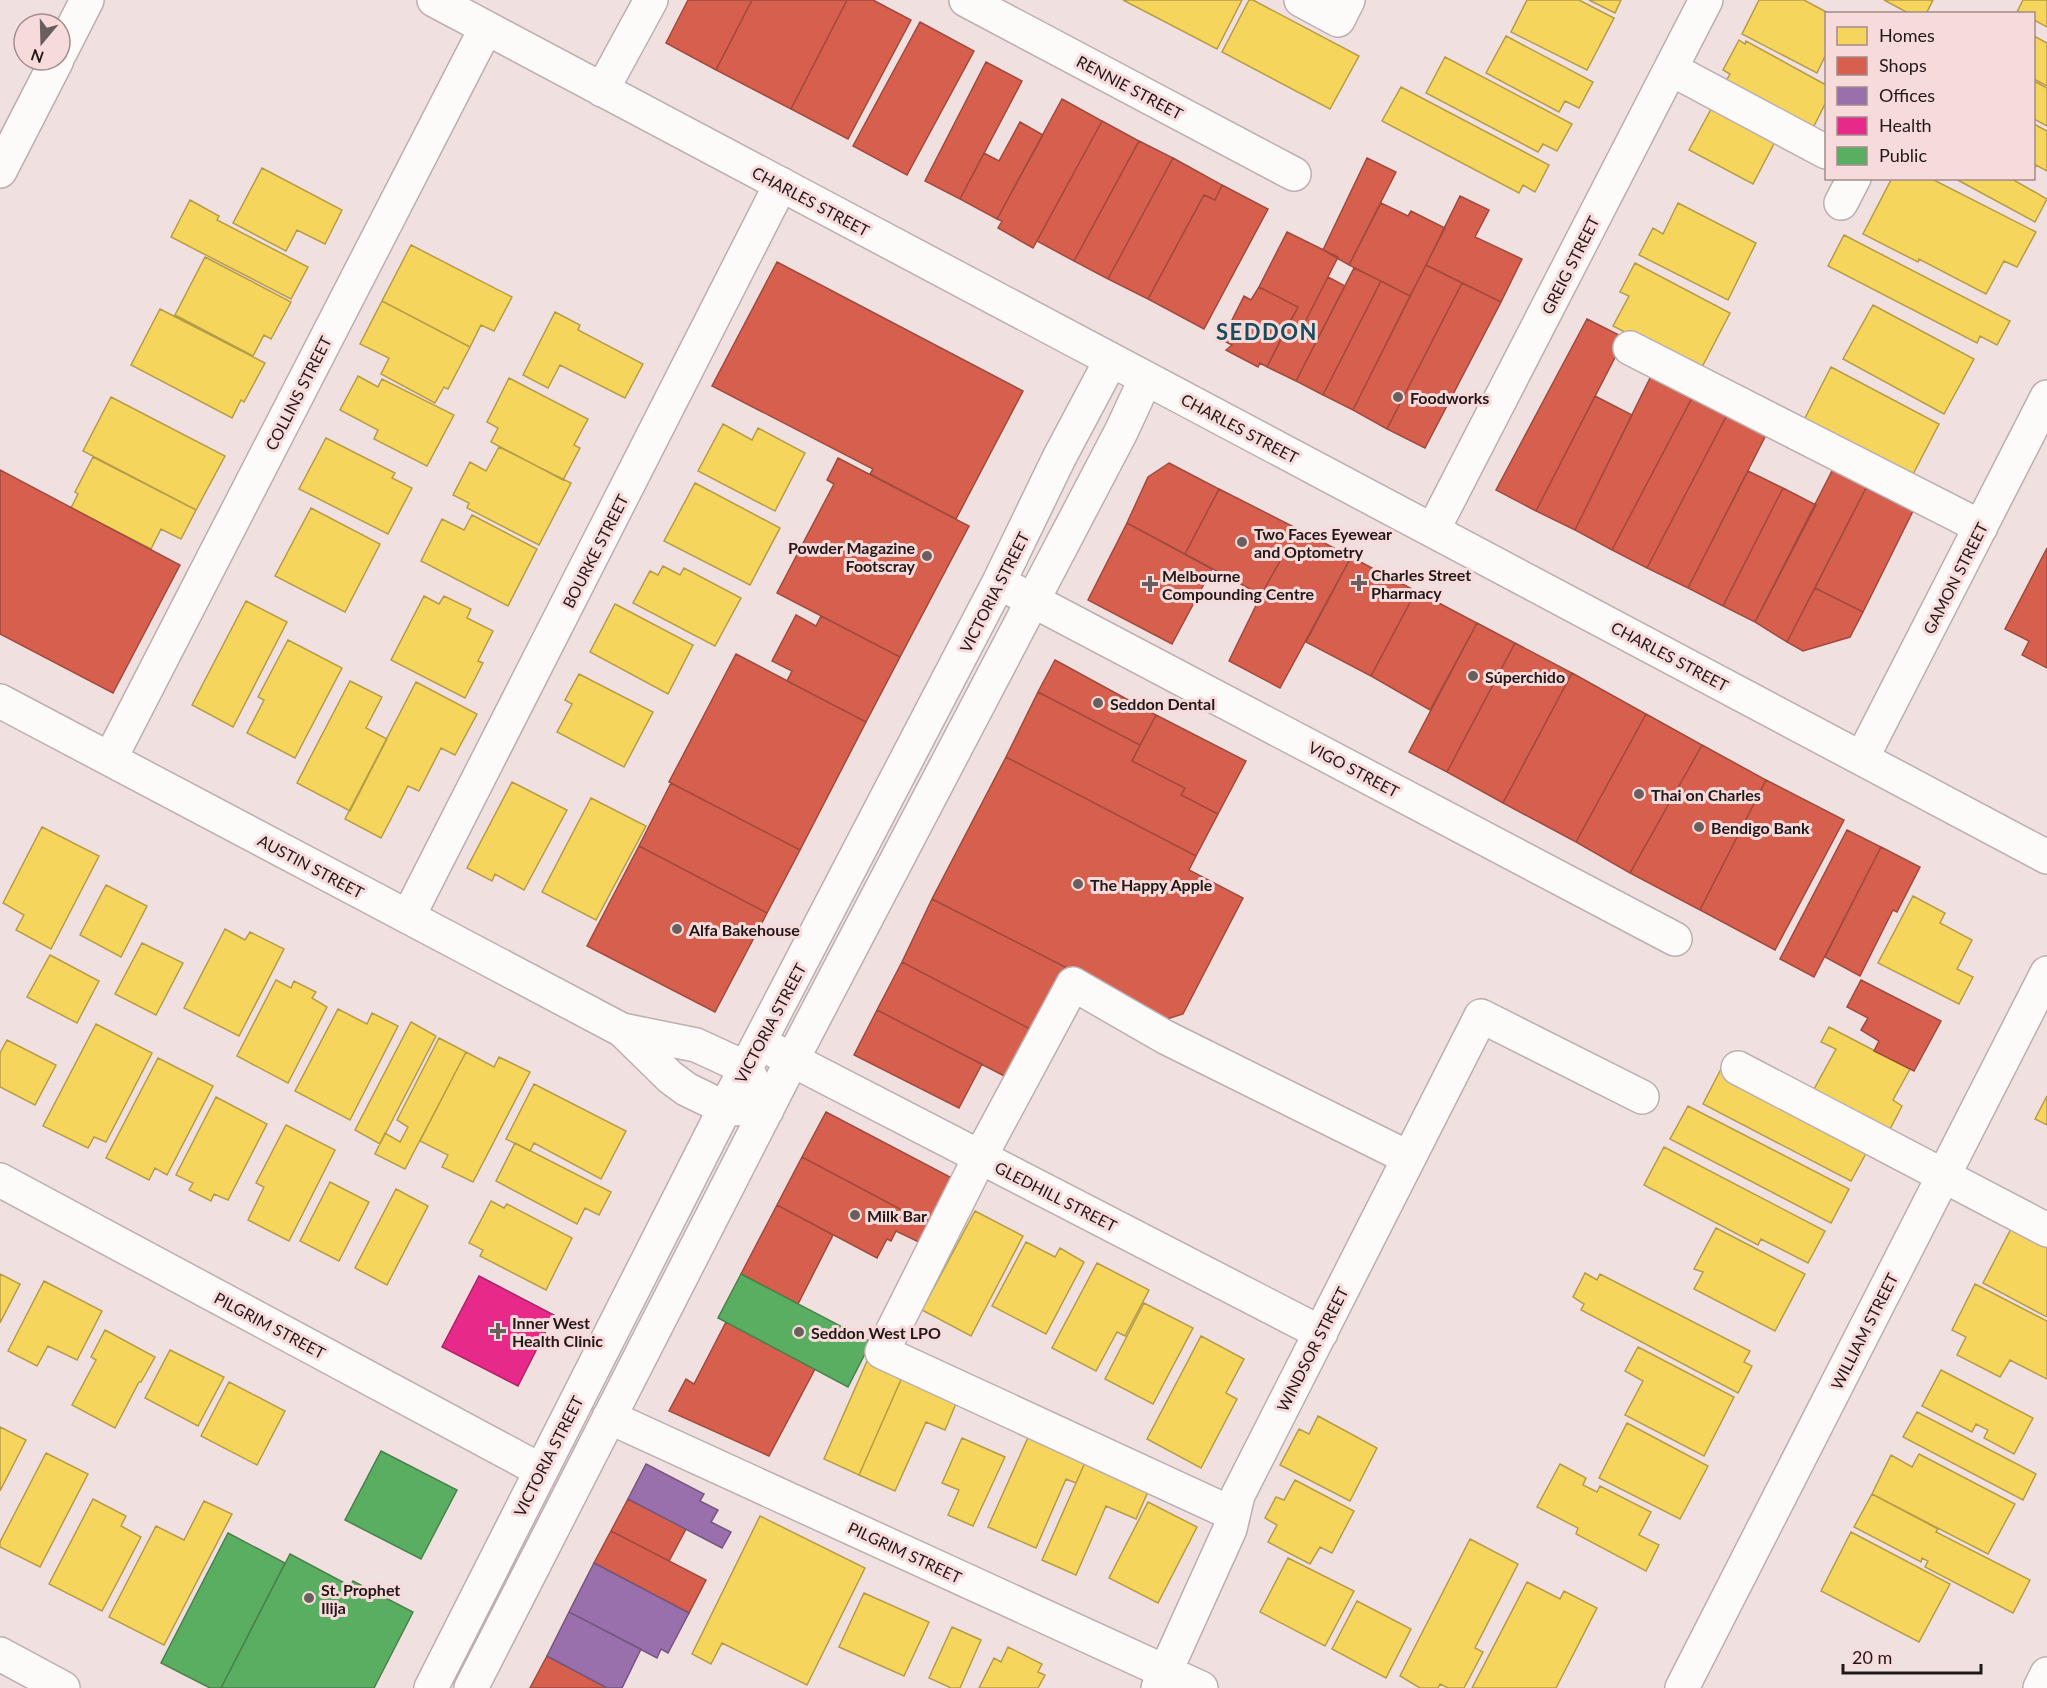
<svg xmlns="http://www.w3.org/2000/svg" width="2047" height="1688" font-family="Lato,sans-serif">
<style>
.homes{fill:#f6d55c;stroke:#b69c48;stroke-width:1.5}
.shops{fill:#d6604d;stroke:#a04a3d;stroke-width:1.5}
.offices{fill:#9970ab;stroke:#75567f;stroke-width:1.5}
.health{fill:#e7298a;stroke:#ac2468;stroke-width:1.5}
.public{fill:#5aae61;stroke:#49814b;stroke-width:1.5}
.lines{fill:none;stroke-linecap:round;stroke-linejoin:round}
.minor-casing{stroke:#bcafaf;stroke-width:36}
.minor{stroke:#fdfafa;stroke-width:33}
.poi-dot{fill:#6a5e5e;stroke:#f7dada;stroke-width:2}
.labels{text-anchor:middle;dominant-baseline:central;stroke-width:6;stroke-linejoin:round;paint-order:stroke}
.street-label{font-size:16px;fill:#221818;stroke:#f7dada}
.poi-label{font-size:16px;font-weight:bold;fill:#221818;stroke:#f7dada;text-anchor:start}
.district-label{font-size:22px;font-weight:bold;letter-spacing:1.5px;fill:#184c5c;stroke:#f7dada}
</style>
<rect width="100%" height="100%" fill="#f1e0e0"/>
<path class="homes" d="M1123,0H1242L1217,49Z
M1249,0H1253L1359,56L1330,109L1222,52Z
M1527,0H1579L1614,18L1587,70L1511,32Z
M1589,0H1621L1615,13Z
M1759,0H1804L1830,14H1826V54L1817,73L1742,34Z
M1884,0H1933L1926,14H1910Z
M2023,0H2047V27L2034,20V14L2017,12Z
M1506,36L1593,82L1579,108L1565,101L1559,112L1486,73Z
M2034,36L2047,43V86L2034,79Z
M1739,40L1745,44L1746,41L1826,85V102L1813,128L1726,81L1730,74L1723,70Z
M1445,57L1572,124L1557,151L1543,144L1538,152L1426,93Z
M2034,81L2047,88V126L2034,119Z
M1401,87L1549,165L1535,192L1523,185L1519,193L1382,121Z
M1716,100L1779,134L1753,184L1689,150Z
M2034,124L2047,131V171L2036,165L2034,170Z
M262,168L342,210L325,244L297,230L286,251L233,223Z
M1892,178H1930L2036,232L2017,267L2004,261L1986,294L1919,259L1918,262L1863,234Z
M1954,178H2010L2047,199L2035,222Z
M190,200L219,216L217,220L308,267L291,299L171,237Z
M1678,203L1756,243L1728,300L1639,255L1653,228L1663,234Z
M1844,235L2010,321L1997,345L1980,336L1977,343L1828,266Z
M411,245L512,297L494,331L481,325L470,347L382,301Z
M205,257L291,302L271,339L264,335L253,356L175,315Z
M1635,263L1730,313L1700,371L1613,326L1629,296L1620,292Z
M382,301L470,347L448,389L444,387L435,403L381,374L389,358L360,344Z
M1873,305L1974,359L1944,414L1843,359Z
M160,309L265,363L244,402L241,400L232,418L131,365Z
M555,312L580,325L578,330L643,364L625,398L560,365L548,388L523,375Z
M1831,367L1939,424L1911,478L1803,422Z
M358,376L378,387L382,379L454,415L427,466L374,439L378,430L340,410Z
M509,378L588,419L574,445L580,448L563,480L491,442L498,428L487,422Z
M111,397L225,456L196,510L83,451Z
M723,424L752,440L758,428L805,453L775,511L698,471Z
M326,438L395,473L392,478L412,488L388,534L299,489Z
M499,447L571,483L539,545L467,508L469,503L453,495L470,462L486,471Z
M93,457L196,510L181,539L161,529L151,549L71,508L78,494L75,492Z
M695,483L780,528L750,585L664,541Z
M311,508L380,544L345,612L275,576Z
M472,515L537,549L508,606L421,561L442,519L464,530Z
M663,566L680,575L684,568L741,598L715,646L633,603L650,571L658,575Z
M424,596L439,604L444,596L471,609L467,618L493,631L478,661L483,663L465,698L391,660Z
M246,601L287,622L233,727L192,705Z
M615,604L693,645L668,694L590,652Z
M288,640L342,668L295,758L247,733L264,700L258,697Z
M579,674L653,712L624,767L557,732L572,704L565,700Z
M350,681L382,697L366,728L387,739L350,811L297,783Z
M416,682L477,714L455,755L441,748L419,791L408,786L381,838L345,819Z
M512,782L567,810L524,890L495,874L492,881L467,868Z
M591,798L646,826L596,920L542,892Z
M42,827L99,856L51,949L16,930L24,915L3,903Z
M106,885L147,906L121,957L80,935Z
M1913,896L1945,913L1940,923L1972,940L1957,969L1973,977L1959,1004L1878,963Z
M225,929L245,940L250,932L284,949L239,1036L184,1008Z
M142,943L183,963L156,1015L115,994Z
M50,955L99,981L77,1023L27,997Z
M276,980L291,988L294,981L316,992L312,998L327,1007L288,1083L237,1056Z
M338,1009L367,1024L372,1013L398,1026L350,1120L295,1091Z
M411,1022L436,1036L380,1144L355,1130Z
M96,1024L152,1053L106,1142L94,1137L88,1148L43,1126Z
M1829,1027L1910,1069L1893,1100L1902,1106L1889,1131L1813,1091L1836,1049L1821,1042Z
M439,1038L466,1052L405,1169L375,1154L385,1133L400,1142L408,1127L397,1120Z
M7,1040L56,1065L35,1105L0,1087V1053Z
M466,1052L494,1067L499,1057L530,1072L473,1182L442,1167L448,1155L420,1141Z
M158,1058L213,1086L167,1175L155,1168L149,1180L106,1158Z
M1721,1069L1870,1146L1851,1181L1703,1104Z
M534,1084L626,1131L601,1179L534,1143L530,1151L506,1139Z
M2047,1096V1125L2035,1119Z
M216,1097L267,1124L228,1200L214,1194L211,1201L189,1190L193,1183L176,1175Z
M1688,1106L1849,1189L1831,1223L1670,1139Z
M286,1125L335,1150L289,1241L248,1220L264,1187L256,1183Z
M515,1143L611,1192L599,1215L585,1208L577,1224L496,1181Z
M1664,1147L1825,1231L1808,1263L1761,1239L1758,1245L1644,1185Z
M330,1182L369,1202L339,1261L300,1241Z
M396,1189L428,1206L387,1285L355,1268Z
M491,1201L504,1208L507,1204L572,1238L546,1290L480,1256L483,1250L469,1243Z
M975,1211L1023,1236L971,1336L922,1310Z
M2013,1225L2047,1243V1317L1983,1283Z
M1716,1228L1805,1274L1775,1331L1694,1289L1703,1272L1694,1269Z
M1026,1242L1055,1257L1060,1248L1084,1262L1046,1334L992,1306Z
M1097,1263L1149,1290L1125,1336L1117,1332L1096,1371L1052,1348Z
M1585,1273L1597,1280L1600,1274L1750,1351L1744,1362L1752,1366L1738,1393L1581,1310L1584,1304L1573,1297Z
M0,1274L20,1284L0,1323Z
M44,1281L102,1311L77,1360L48,1346L37,1366L8,1351Z
M1975,1284L2047,1321V1379L2010,1360L2000,1377L1957,1355L1966,1337L1952,1330Z
M1144,1303L1193,1328L1153,1404L1105,1379Z
M105,1330L155,1357L141,1382H139L115,1428L72,1405L96,1360L91,1357Z
M1201,1336L1244,1359L1226,1393L1237,1399L1201,1468L1147,1439Z
M1638,1347L1734,1397L1704,1456L1625,1415L1643,1381L1625,1371Z
M170,1350L224,1377L198,1426L145,1398Z
M868,1359L903,1375L859,1475L824,1459Z
M1941,1370L2033,1418L2014,1454L1984,1438L1988,1430L1976,1424L1972,1432L1922,1406Z
M903,1375L958,1399L945,1430L926,1422L895,1491L859,1475Z
M229,1382L285,1411L257,1465L201,1436Z
M1917,1412L2036,1474L2023,1500L1903,1437Z
M1318,1416L1377,1448L1350,1501L1280,1465L1299,1429L1309,1434Z
M1627,1423L1708,1466L1680,1519L1599,1478Z
M0,1427L26,1440L0,1491Z
M1030,1433L1087,1458L1076,1483L1066,1479L1036,1548L988,1527Z
M962,1438L1005,1457L973,1526L948,1515L959,1490L942,1483Z
M46,1453L88,1474L40,1567L0,1547V1542Z
M1919,1454L2015,1504L1988,1554L1872,1494L1891,1455L1912,1467Z
M1087,1458L1150,1487L1136,1519L1106,1506L1076,1575L1042,1560Z
M1560,1464L1586,1478L1583,1485L1597,1492L1600,1486L1651,1512L1639,1535L1659,1545L1646,1571L1576,1534L1578,1528L1537,1507Z
M1295,1480L1354,1511L1332,1553L1320,1547L1310,1564L1268,1542L1277,1525L1265,1518L1276,1497L1284,1500Z
M1872,1494L1938,1529L1936,1532L2030,1580L2013,1613L1925,1567L1928,1561L1922,1558L1921,1562L1854,1527Z
M93,1499L126,1516L121,1526L141,1537L102,1611L49,1584Z
M204,1501L232,1514L164,1645L109,1617L156,1526L184,1540Z
M1148,1502L1197,1527L1158,1603L1109,1578Z
M760,1516L865,1568L807,1685L722,1643L711,1664L692,1654Z
M1851,1532L1950,1584L1919,1642L1821,1591Z
M1470,1539L1518,1564L1475,1648L1483,1652L1464,1688H1448L1440,1684L1438,1688H1420L1400,1676Z
M1288,1558L1354,1591L1325,1646L1260,1612Z
M1527,1582L1560,1599L1564,1591L1597,1608L1556,1688H1472Z
M864,1593L929,1622L904,1676L839,1647Z
M1357,1601L1411,1629L1386,1678L1332,1649Z
M952,1627L981,1640L960,1688H951L929,1678Z
M1008,1647L1042,1664L1038,1672L1045,1675L1038,1688H979L994,1658L1001,1662Z"/>
<path class="shops" d="M688,0H752L716,70L666,43Z
M752,0H847L791,109L716,70Z
M847,0H873L911,20L848,139L791,109Z
M920,22L974,51L907,175L853,146Z
M986,62L1022,81L960,199L925,181Z
M1062,99L1102,121L1033,248L998,228L1002,221L997,219Z
M1102,121L1139,141L1074,261L1037,241Z
M1020,122L1043,135L997,219L960,199L984,153L999,161Z
M1139,141L1173,158L1108,279L1074,261Z
M1173,158L1222,185L1215,200L1204,195L1148,299L1108,279Z
M1367,158L1396,172L1349,265L1323,250Z
M1222,185L1268,209L1204,329L1148,299L1204,195L1215,200Z
M1460,196L1489,210L1475,237L1522,259L1501,302L1426,265Z
M1381,203L1408,216L1411,211L1445,228L1410,296L1349,265Z
M1287,232L1338,257L1300,332L1288,325L1298,307L1259,287Z
M777,262L1023,391L956,519L870,474L873,469L712,386Z
M1426,265L1462,283L1387,429L1353,410Z
M1354,268L1381,281L1323,395L1296,381Z
M1328,277L1345,286L1296,381L1267,367L1288,325L1300,332Z
M1381,281L1410,296L1353,410L1323,395Z
M1462,283L1501,302L1425,448L1387,429Z
M1259,287L1298,307L1267,367L1260,363L1258,367L1226,350L1232,345L1222,340L1244,296L1251,300Z
M1587,319L1625,338L1536,511L1496,490Z
M1652,374L1693,396L1612,550L1575,530Z
M1595,396L1632,415L1575,530L1536,511Z
M1693,396L1728,413L1647,568L1612,550Z
M1728,413L1767,433L1688,588L1647,568Z
M838,458L969,526L900,657L777,593L834,484L827,480Z
M1169,463L1219,489L1185,554L1127,523L1148,477Z
M1834,467L1868,484L1787,642L1755,622Z
M0,470L180,565L113,693L0,634Z
M1748,471L1783,488L1723,606L1688,588Z
M1783,488L1816,505L1755,622L1723,606Z
M1866,488L1913,511L1863,612L1815,588Z
M1219,489L1298,529L1261,595L1185,554Z
M1127,523L1212,569L1172,644L1088,600Z
M1298,529L1351,557L1280,688L1229,661L1261,595Z
M2047,548V668L2022,655L2029,641L2005,629Z
M1351,557L1416,591L1371,676L1306,642Z
M1815,588L1863,612L1850,637L1803,651L1787,642Z
M1416,591L1477,623L1430,710L1371,676Z
M796,615L816,626L821,616L900,657L866,722L787,681L792,671L772,661Z
M1477,623L1515,643L1447,772L1409,752Z
M1515,643L1572,673L1503,803L1447,772Z
M736,654L866,722L800,850L669,782Z
M1055,660L1156,715L1140,745L1038,692Z
M1572,673L1646,714L1576,842L1503,803Z
M1038,692L1140,745L1132,761L1185,788L1181,795L1218,814L1196,856L1006,757Z
M1646,714L1702,745L1630,873L1576,842Z
M1156,715L1246,761L1218,814L1181,795L1185,788L1132,761Z
M1702,745L1766,780L1700,910L1630,873Z
M1006,757L1196,856L1189,870L1243,898L1183,1014L1167,1019L932,899Z
M1766,780L1844,820L1775,950L1700,910Z
M671,783L800,850L767,913L639,846Z
M1847,830L1881,847L1814,977L1780,959Z
M639,846L767,913L715,1012L587,946Z
M1881,847L1920,867L1897,912L1893,910L1860,976L1825,957Z
M932,899L1065,967L1032,1030L902,962Z
M902,962L1032,1030L1008,1078L877,1010Z
M1861,980L1941,1021L1914,1071L1874,1051L1879,1041L1861,1030L1868,1018L1847,1007Z
M877,1010L982,1064L959,1108L854,1055Z
M826,1112L952,1178L932,1226L802,1157Z
M802,1157L932,1226L923,1244L896,1231L891,1241L887,1239L877,1258L777,1205Z
M777,1205L833,1235L798,1304L741,1274Z
M726,1322L815,1369L769,1456L669,1411L686,1379L694,1384Z
M628,1499L686,1529L669,1561L611,1531Z
M611,1531L706,1580L689,1613L594,1563Z
M547,1656L607,1688H530Z"/>
<path class="offices" d="M646,1464L704,1494L700,1501L718,1510L711,1522L731,1532L722,1548L628,1499Z
M594,1563L689,1613L668,1653L661,1649L657,1658L569,1612Z
M569,1612L641,1649L622,1688H607L547,1656Z"/>
<path class="health" d="M479,1276L554,1315L518,1386L442,1347Z"/>
<path class="public" d="M741,1274L871,1342L848,1387L718,1318Z
M381,1451L457,1490L421,1559L345,1520Z
M228,1533L285,1563L221,1688H210L161,1663Z
M290,1554L350,1586L353,1581L413,1612L374,1688H221Z"/>
<g class="lines">
<defs>
<path id="minor" d="M434,0L2047,857
M966,0L1294,174
M1301,0L1338,20L1348,0
M60,53L87,0
M1671,69L1826,152
M602,90L651,0
M0,171L57,60
M1841,203L1854,178
M1630,348L1981,527
M1433,530L1706,0
M1013,590L1675,939
M0,701L622,1030L670,1077L686,1089L725,1108L767,1110L746,1068L696,1045L622,1030
M1862,758L2047,397
M110,759L486,28
M408,917L781,184
M773,1050L1321,1333
M1738,1068L2047,1230
M0,1180L540,1470
M609,1417L1201,1688
M1233,1514L882,1352L980,1157L1073,984L1165,1037L1409,1158
M0,1654L63,1688
M431,1688L725,1108L999,582L1059,458L1111,360
M471,1688L792,1060L1121,432L1146,378
M1158,1688L1230,1529L1238,1495L1481,1016L1642,1097
M1682,1688L2047,973
M2040,1688L2047,1674"/>
</defs>
<use href="#minor" class="minor-casing"/>
<use href="#minor" class="minor"/>
</g>
<g class="poi-dot">
<circle cx="1398" cy="397" r="6"/>
<circle cx="1242" cy="542" r="6"/>
<circle cx="927" cy="556" r="6"/>
<path d="M1356 574h6v6h6v6h-6v6h-6v-6h-6v-6h6z"/>
<path d="M1147 575h6v6h6v6h-6v6h-6v-6h-6v-6h6z"/>
<circle cx="1473" cy="676" r="6"/>
<circle cx="1098" cy="703" r="6"/>
<circle cx="1639" cy="794" r="6"/>
<circle cx="1699" cy="827" r="6"/>
<circle cx="1078" cy="884" r="6"/>
<circle cx="677" cy="929" r="6"/>
<circle cx="855" cy="1215" r="6"/>
<path d="M495 1322h6v6h6v6h-6v6h-6v-6h-6v-6h6z"/>
<circle cx="799" cy="1332" r="6"/>
<circle cx="309" cy="1598" r="6"/>
</g>
<g class="labels">
<g class="street-label">
<text transform="translate(1130 87) rotate(28)">RENNIE STREET</text>
<text transform="translate(811 201) rotate(28)">CHARLES STREET</text>
<text transform="translate(1570 265) rotate(-63)">GREIG STREET</text>
<text transform="translate(298 393) rotate(-63)">COLLINS STREET</text>
<text transform="translate(1240 428) rotate(28)">CHARLES STREET</text>
<text transform="translate(595 551) rotate(-63)">BOURKE STREET</text>
<text transform="translate(1955 578) rotate(-63)">GAMON STREET</text>
<text transform="translate(994 592) rotate(-63)">VICTORIA STREET</text>
<text transform="translate(1670 656) rotate(28)">CHARLES STREET</text>
<text transform="translate(1354 769) rotate(28)">VIGO STREET</text>
<text transform="translate(311 866) rotate(28)">AUSTIN STREET</text>
<text transform="translate(770 1023) rotate(-62)">VICTORIA STREET</text>
<text transform="translate(1056 1196) rotate(27)">GLEDHILL STREET</text>
<text transform="translate(270 1325) rotate(28)">PILGRIM STREET</text>
<text transform="translate(1864 1331) rotate(-63)">WILLIAM STREET</text>
<text transform="translate(1312 1349) rotate(-63)">WINDSOR STREET</text>
<text transform="translate(548 1456) rotate(-63)">VICTORIA STREET</text>
<text transform="translate(905 1552) rotate(25)">PILGRIM STREET</text>
</g>
<g class="poi-label">
<text x="1410" y="397">Foodworks</text>
<text x="1254" y="533">Two Faces Eyewear<tspan x="1254" dy="18">and Optometry</tspan></text>
<text x="915" y="547" text-anchor="end">Powder Magazine<tspan x="915" dy="18">Footscray</tspan></text>
<text x="1371" y="574">Charles Street<tspan x="1371" dy="18">Pharmacy</tspan></text>
<text x="1162" y="575">Melbourne<tspan x="1162" dy="18">Compounding Centre</tspan></text>
<text x="1485" y="676">Súperchido</text>
<text x="1110" y="703">Seddon Dental</text>
<text x="1651" y="794">Thai on Charles</text>
<text x="1711" y="827">Bendigo Bank</text>
<text x="1090" y="884">The Happy Apple</text>
<text x="689" y="929">Alfa Bakehouse</text>
<text x="867" y="1215">Milk Bar</text>
<text x="512" y="1322">Inner West<tspan x="512" dy="18">Health Clinic</tspan></text>
<text x="811" y="1332">Seddon West LPO</text>
<text x="321" y="1589">St. Prophet<tspan x="321" dy="18">Ilija</tspan></text>
</g>
<g class="district-label">
<text x="1267" y="331">SEDDON</text>
</g>
</g>
<rect x="1825" y="12" width="210" height="168" fill="#f7dada" stroke="#a28c8c" stroke-width="1.5"/>
<rect x="1837" y="27" width="30" height="18" fill="#f6d55c" stroke="#a28c8c" stroke-width="1.5"/>
<text x="1879" y="42" font-size="18" fill="#221818">Homes</text>
<rect x="1837" y="57" width="30" height="18" fill="#d6604d" stroke="#a28c8c" stroke-width="1.5"/>
<text x="1879" y="72" font-size="18" fill="#221818">Shops</text>
<rect x="1837" y="87" width="30" height="18" fill="#9970ab" stroke="#a28c8c" stroke-width="1.5"/>
<text x="1879" y="102" font-size="18" fill="#221818">Offices</text>
<rect x="1837" y="117" width="30" height="18" fill="#e7298a" stroke="#a28c8c" stroke-width="1.5"/>
<text x="1879" y="132" font-size="18" fill="#221818">Health</text>
<rect x="1837" y="147" width="30" height="18" fill="#5aae61" stroke="#a28c8c" stroke-width="1.5"/>
<text x="1879" y="162" font-size="18" fill="#221818">Public</text>
<g transform="translate(42 42) rotate(199)"><circle r="28" fill="#f7dada" stroke="#a28c8c" stroke-width="1.5"/>
<path d="M0-4.5L10 22L0 15L-10 22Z" fill="#6a5e5e"/>
<text y="-9" font-size="16" font-weight="bold" text-anchor="middle" fill="#221818">N</text>
</g>
<path d="M1843 1664v9h138v-9" fill="none" stroke="#221818" stroke-width="3"/>
<text x="1852" y="1664" font-size="18" fill="#221818" stroke="#f7dada" stroke-width="4.5" paint-order="stroke">20 m</text>
</svg>
